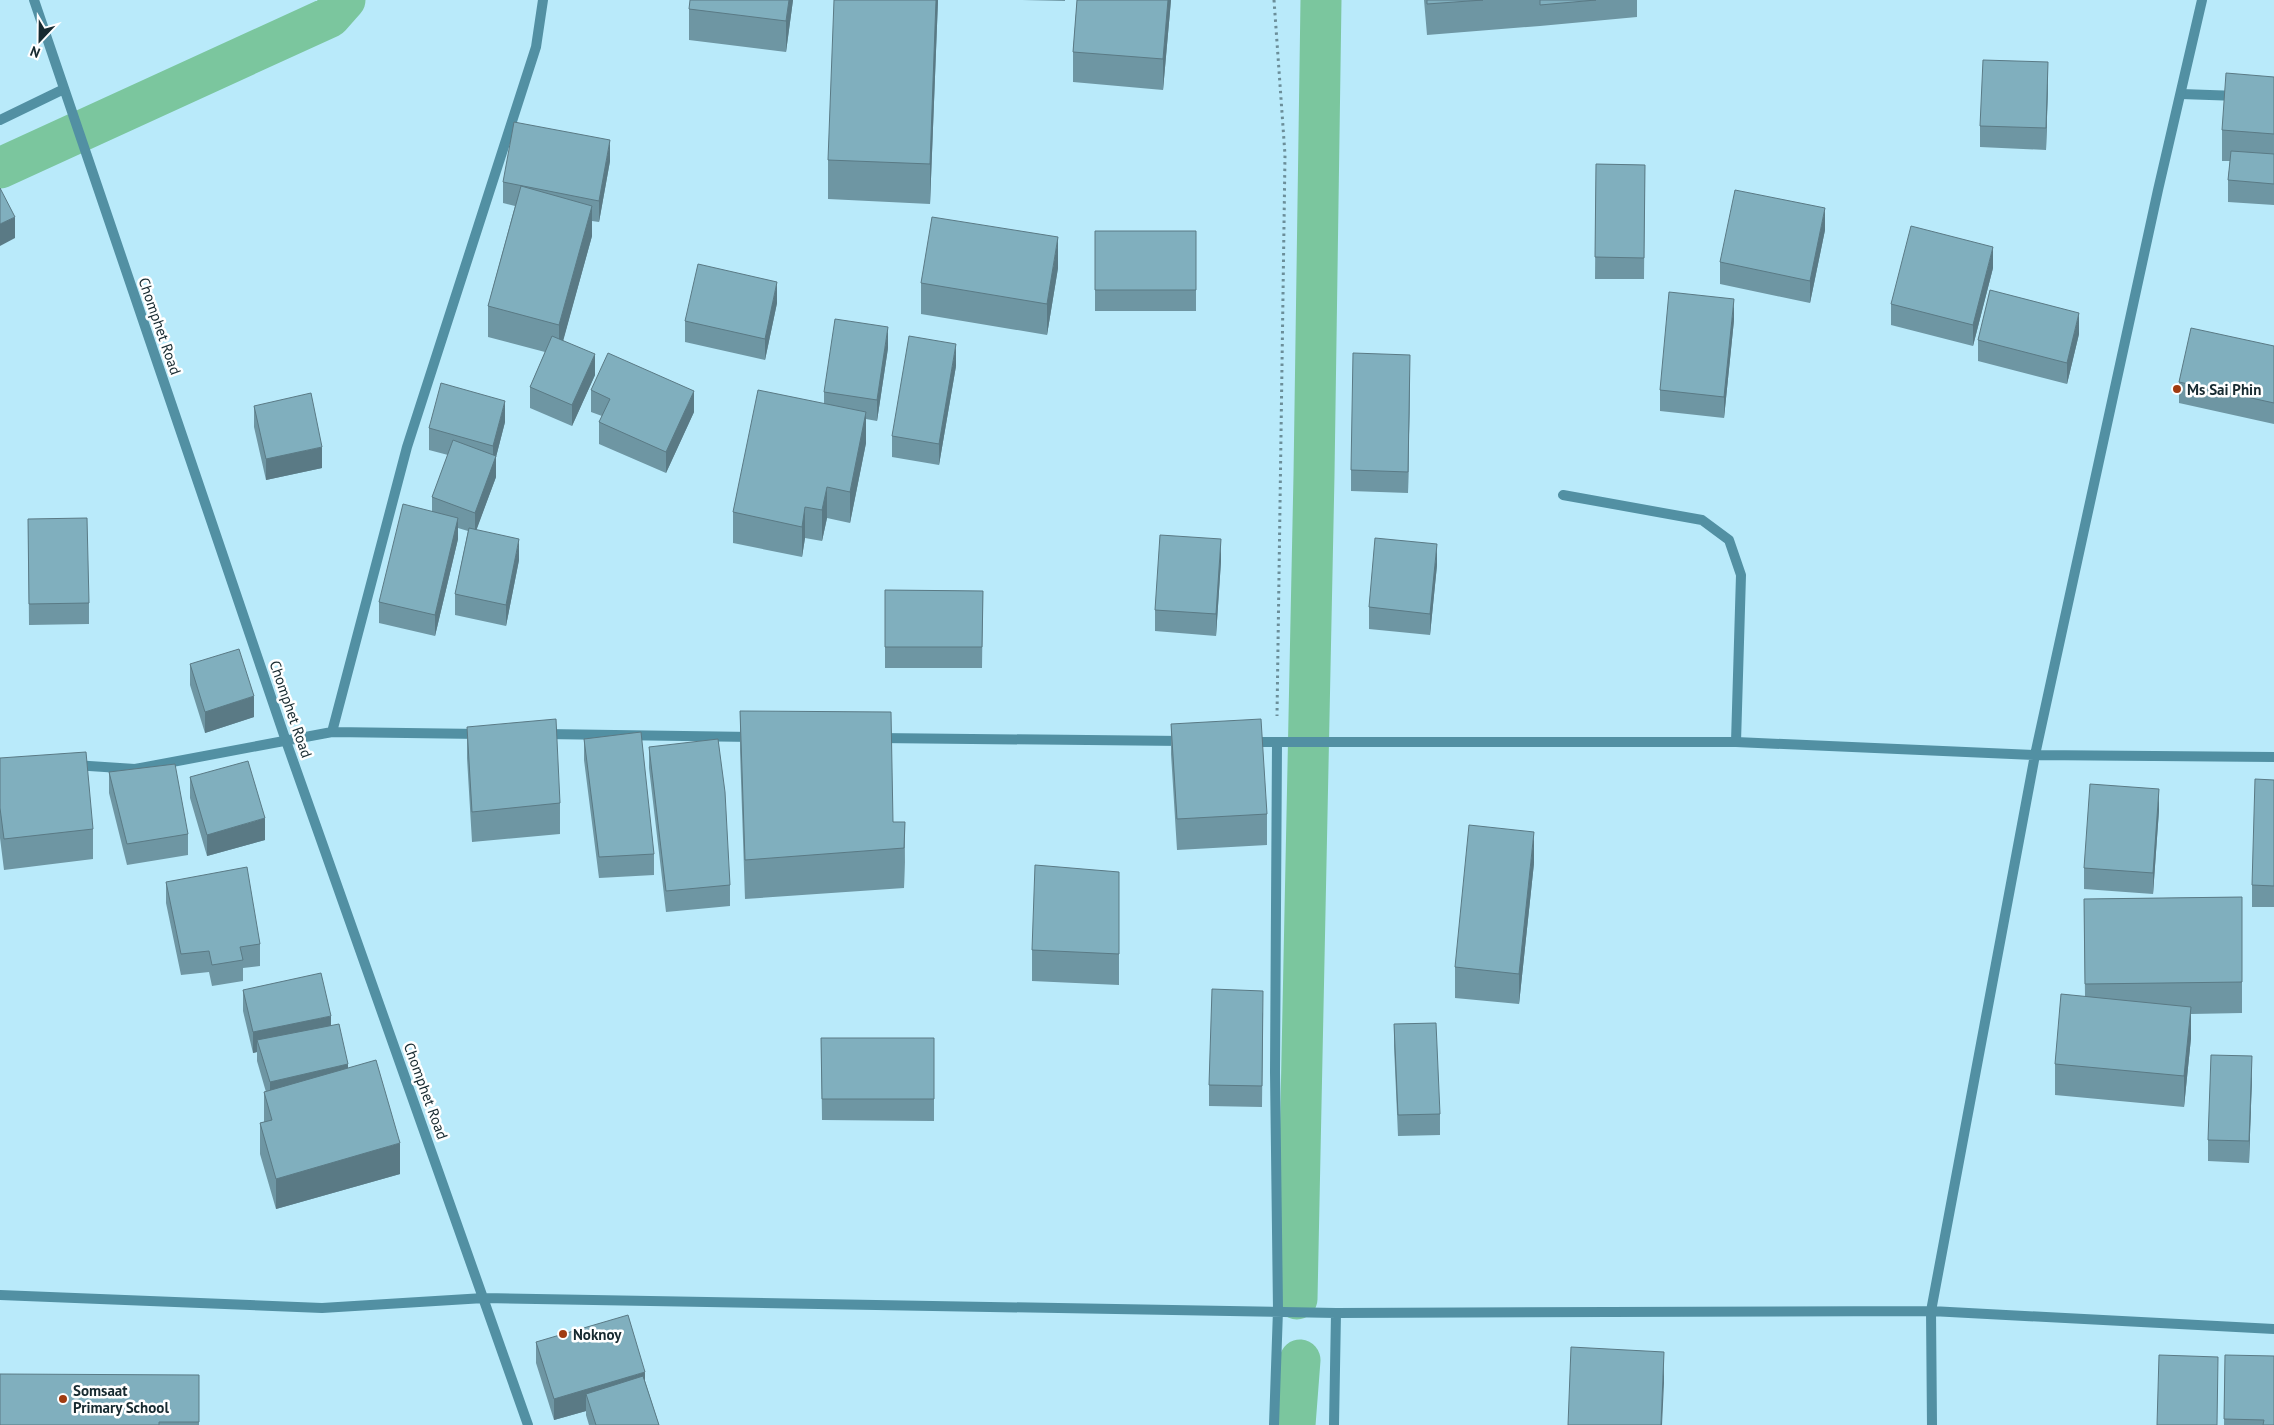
<svg xmlns="http://www.w3.org/2000/svg" width="2274" height="1425" font-family="'PT Sans',sans-serif">
<style>
.lines{fill:none;stroke-linecap:round;stroke-linejoin:round}
.canal{stroke:#7bc69e;stroke-width:41}
.path{stroke:#6b8e99;stroke-width:3;stroke-dasharray:2.5 4;stroke-linecap:butt}
.service{stroke:#5290a3;stroke-width:10}
.minor{stroke:#5290a3;stroke-width:10}
.wall{fill:#6e96a3}
.shaded-wall{fill:#5a7a85}
.building{fill:#80afbe;stroke:#5a7a85}
.poi-dot{fill:#a03b11;stroke:#fff;stroke-width:2}
.labels{text-anchor:middle;dominant-baseline:central;stroke-width:5;stroke-linejoin:round;paint-order:stroke}
.street-label{font-size:15px;fill:#172a30;stroke:#fff}
.poi-label{font-size:15px;font-weight:bold;fill:#172a30;stroke:#fff;text-anchor:start}
</style>
<rect width="100%" height="100%" fill="#b9eafa"/>
<g class="lines">
<path class="canal" d="M0,168L330,17L345,0
M1297,1299L1314,475L1321,0
M1295,1425L1300,1360"/>
<path class="path" d="M1274,0L1285,155L1277,716"/>
<path class="service" d="M2181,94L2238,96
M1563,495L1702,520L1729,540L1741,575L1736,742"/>
<path class="minor" d="M34,0L286,741L528,1425
M0,120L64,89
M332,732L407,447L536,47L543,0
M545,734L753,737
M878,738L1183,741
M1250,742H1736L2035,755L2274,757
M74,765L135,769L332,732L481,734
M0,1295L322,1308L484,1298L1336,1313L1931,1311L2274,1329
M1274,1425L1278,1310L1275,1072L1277,743
M1334,1425L1336,1313
M1932,1425L1931,1311L2035,755L2158,190L2202,0"/>
</g>
<path class="wall" d="M793,0L786,52L689,40V9Z
M938,0L930,204L828,199V160Z
M1022,0H1065V1Z
M1077,0H1171L1163,90L1073,82V52Z
M1424,0H1637V17L1540,26L1427,35Z
M2274,77V205L2228,202V180L2230,161H2222V130Z
M2048,84L2046,150L1980,147V126Z
M610,161L599,222L592,221V236L563,340L595,375L572,426L530,408V387L545,352L488,337V306L515,206L503,203V182Z
M1596,164L1645,165L1644,279H1595Z
M1825,230L1810,303L1720,284V262Z
M1095,231H1196V311H1095Z
M1058,268L1047,335L921,314V283Z
M1993,268L1973,346L1891,325V304Z
M777,303L765,360L685,342V321Z
M1734,320L1724,418L1660,411V390Z
M2079,334L2067,384L1978,361V340Z
M2274,346V424L2179,403V382Z
M888,348L877,421L866,419V443L850,523L827,518L822,541L805,538L802,557L733,543V512L824,404V392Z
M956,366L939,465L892,457V436Z
M1410,376L1408,493L1351,491V470Z
M591,390L694,412L666,473L599,444V422L602,416L591,412Z
M254,406L322,468L266,480L254,427Z
M505,422L496,457V477L476,530L519,560L506,626L455,615V594L468,531L458,528V539L435,636L379,623V602L432,511V497L448,455L429,450V428Z
M28,519L89,603V624L29,625Z
M1221,561L1216,636L1155,631V610Z
M1437,565L1430,635L1369,629V607Z
M885,590L983,591L982,668H885Z
M190,664L254,717L205,733L190,685Z
M740,711L893,822H905L904,888L745,899L740,751Z
M1171,724L1267,814V845L1177,850L1171,754Z
M467,727L560,803V834L472,842L467,758Z
M584,739L654,854V875L599,878L584,760Z
M649,747L730,885V906L666,912L649,768Z
M0,758L93,829V859L4,870L0,838Z
M109,772L188,834V855L127,865L109,793Z
M190,777L265,840L207,856L190,798Z
M2274,780V907H2252V885Z
M2159,810L2153,894L2084,889V868Z
M1534,863L1519,1004L1455,998V967Z
M1119,872V985L1032,981V950Z
M166,882L260,944V966L243,968V981L212,986L209,972L181,975L166,903Z
M2242,897V1013L2191,1014V1038L2184,1107L2055,1095V1064L2085,997L2084,899Z
M243,990L331,1025L348,1068L400,1174L276,1209L260,1154V1123L264,1122V1092H266L257,1061V1052L253,1053L243,1011Z
M1263,1012L1262,1107L1209,1106V1085Z
M1394,1024L1440,1114V1135L1398,1136L1394,1046Z
M821,1038H934V1121L822,1120Z
M2252,1077L2249,1163L2208,1161V1140Z
M536,1342L645,1381L659,1425H589L586,1415V1411L554,1420L536,1363Z
M2225,1355L2274,1425H2224Z
M199,1375V1425H0Z"/>
<path class="shaded-wall" d="M789,0H793L786,52V21Z
M936,0H938L930,204V164Z
M1168,0H1171L1163,90V59Z
M2048,62V84L2046,150V128Z
M610,140V161L599,222V201Z
M592,206V236L559,356V325Z
M1825,208V230L1810,303V281Z
M15,217V238L0,246V224Z
M1058,237V268L1047,335V304Z
M1993,247V268L1973,346V325Z
M777,282V303L765,360V339Z
M1734,299V320L1724,418V397Z
M2079,313V334L2067,384V363Z
M888,327V348L877,421V400Z
M956,344V366L939,465V444Z
M595,354V375L572,426V405Z
M1410,355V376L1408,493V472Z
M694,391V412L666,473V452Z
M505,401V422L496,457V477L475,534V513L493,463V446Z
M866,412V443L850,523V492Z
M322,447V468L266,480V459Z
M827,487V518L822,541V510Z
M805,507V538L802,557V527Z
M458,518V539L435,636V615Z
M519,539V560L506,626V605Z
M1221,539V561L1216,636V614Z
M1437,544V565L1430,635V614Z
M254,696V717L205,733V712Z
M2159,789V810L2153,894V873Z
M265,818V840L207,856V835Z
M905,822V862L904,888Z
M1534,832V863L1519,1004V974Z
M2191,1007V1038L2184,1107V1076Z
M331,1016V1037L257,1040V1052L253,1053V1032Z
M2252,1056V1077L2249,1163V1141Z
M348,1064V1085L270,1104V1082Z
M400,1143V1174L276,1209V1179Z
M1664,1352V1383L1662,1425H1661Z
M645,1372V1393L586,1394V1411L554,1420V1399Z"/>
<path class="building" d="M690,0H789L786,21L689,9Z
M834,0H936L930,164L828,160Z
M1077,0H1168L1163,59L1073,52Z
M1427,0H1483L1427,4Z
M1540,0H1596L1540,5Z
M1983,60L2048,62L2046,128L1980,126Z
M2226,73L2274,77V134L2222,130Z
M514,122L610,140L599,201L503,182Z
M2231,151L2274,154V184L2228,180Z
M1596,164L1645,165L1644,258L1595,257Z
M521,186L592,206L559,325L488,306Z
M0,188L15,217L0,224Z
M1735,190L1825,208L1810,281L1720,262Z
M932,217L1058,237L1047,304L921,283Z
M1911,226L1993,247L1973,325L1891,304Z
M1095,231H1196V290H1095Z
M698,264L777,282L765,339L685,321Z
M1990,290L2079,313L2067,363L1978,340Z
M1669,292L1734,299L1724,397L1660,390Z
M835,319L888,327L877,400L824,392Z
M2191,328L2274,346V403L2179,382Z
M552,336L595,354L572,405L530,387Z
M909,336L956,344L939,444L892,436Z
M608,353L694,391L666,452L599,422L610,399L591,390Z
M1353,353L1410,355L1408,472L1351,470Z
M441,383L505,401L493,446L429,428Z
M758,390L866,412L850,492L827,487L822,510L805,507L802,527L733,512Z
M311,393L322,447L266,459L254,406Z
M453,440L496,456L475,513L432,497Z
M403,504L458,518L435,615L379,602Z
M87,518L89,603L29,604L28,519Z
M469,528L519,539L506,605L455,594Z
M1160,535L1221,539L1216,614L1155,610Z
M1375,538L1437,544L1430,614L1369,607Z
M885,590L983,591L982,647H885Z
M239,649L254,696L205,712L190,664Z
M740,711L891,712L893,822H905L904,848L745,860Z
M556,719L560,803L472,812L467,727Z
M1261,719L1267,814L1177,819L1171,724Z
M641,732L654,854L599,857L584,739Z
M718,739L725,792L730,885L666,891L649,747Z
M86,752L93,829L4,839L0,808V758Z
M248,761L265,818L207,835L190,777Z
M175,764L188,834L127,844L109,772Z
M2255,779L2274,780V886L2252,885Z
M2090,784L2159,789L2153,873L2084,868Z
M1469,825L1534,832L1519,974L1455,967Z
M1035,865L1119,872V954L1032,950Z
M247,867L260,944L240,947L243,960L212,965L209,951L181,954L166,882Z
M2242,897V982L2085,984L2084,899Z
M321,973L331,1016L253,1032L243,990Z
M1212,989L1263,991L1262,1086L1209,1085Z
M2061,994L2191,1007L2184,1076L2055,1064Z
M1436,1023L1440,1114L1398,1115L1394,1024Z
M339,1024L348,1064L270,1082L257,1040Z
M821,1038H934V1099H822Z
M2211,1055L2252,1056L2249,1141L2208,1140Z
M376,1060L400,1143L276,1179L260,1123L272,1120L264,1092Z
M628,1315L645,1372L554,1399L536,1342Z
M1571,1347L1664,1352L1661,1425H1568Z
M2159,1355L2218,1357L2217,1425H2157Z
M2225,1355L2274,1356V1425H2263L2264,1420L2224,1419Z
M0,1374L199,1375V1422H159V1425H0Z
M643,1376L659,1425H596L586,1394Z"/>
<g class="poi-dot">
<circle cx="2177" cy="389" r="5"/>
<circle cx="563" cy="1334" r="5"/>
<circle cx="63" cy="1399" r="5"/>
</g>
<g class="labels">
<g class="street-label">
<text transform="translate(160 326) rotate(71)">Chomphet Road</text>
<text transform="translate(291 709) rotate(71)">Chomphet Road</text>
<text transform="translate(426 1091) rotate(70)">Chomphet Road</text>
</g>
<g class="poi-label">
<text x="2187" y="389">Ms Sai Phin</text>
<text x="573" y="1334">Noknoy</text>
<text x="73" y="1390">Somsaat<tspan x="73" dy="17">Primary School</tspan></text>
</g>
</g>
<g transform="translate(40 40) rotate(202)" stroke="#ffffff" stroke-width="4" paint-order="stroke">
<path d="M0-4L9 19L0 12L-9 19Z" fill="#172a30"/>
<text y="-8" font-size="14" font-weight="bold" text-anchor="middle" fill="#172a30">N</text>
</g>
</svg>
